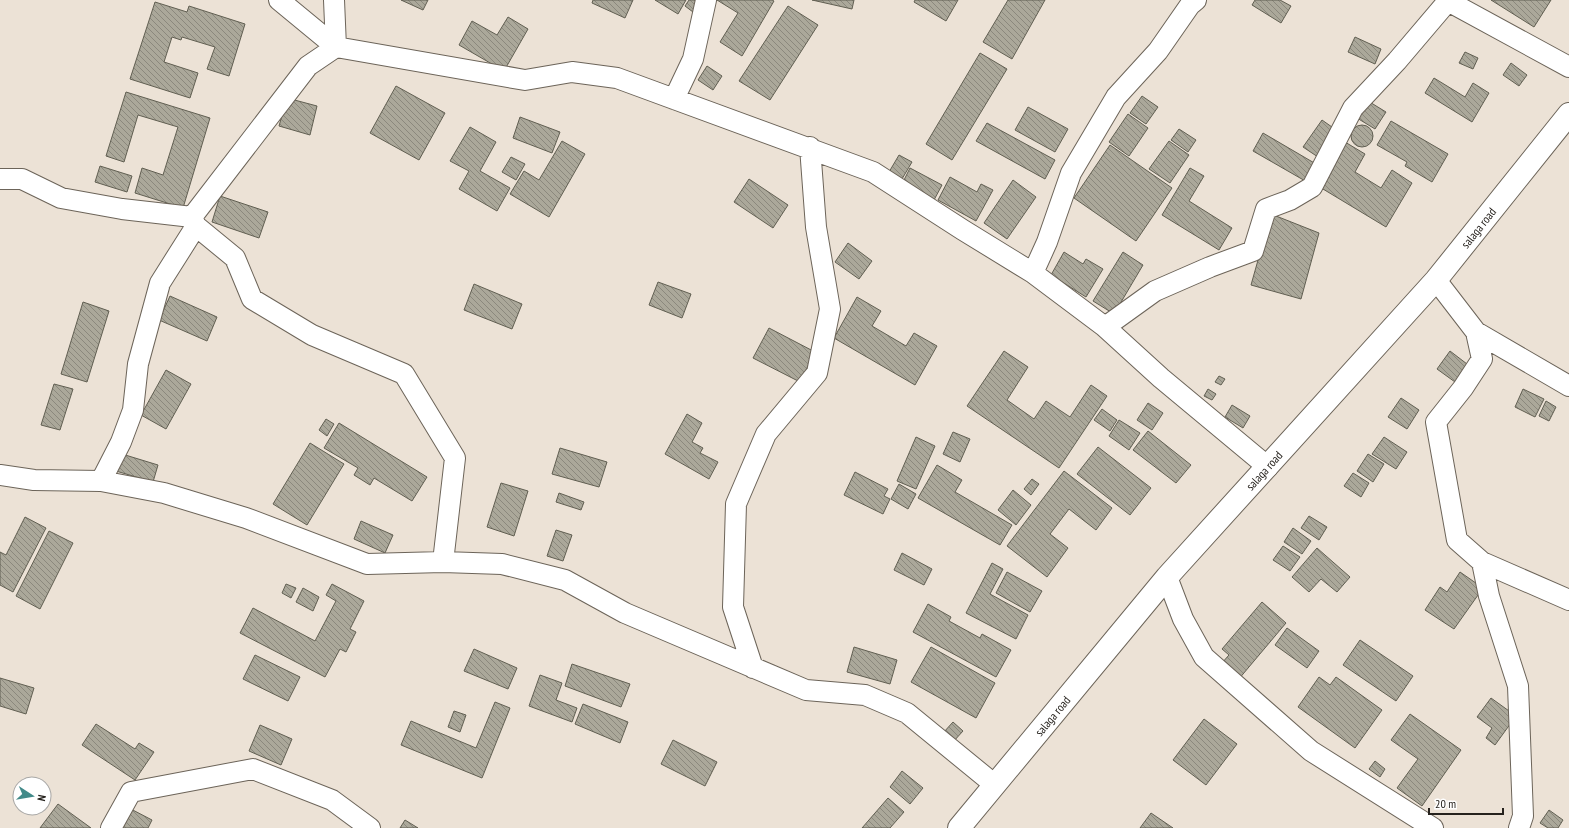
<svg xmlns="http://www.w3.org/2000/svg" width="1569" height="828" font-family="'PT Sans Narrow',sans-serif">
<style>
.building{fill:url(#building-back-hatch);stroke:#615f52}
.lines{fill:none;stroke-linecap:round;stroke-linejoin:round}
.minor-casing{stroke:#6c6459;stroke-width:22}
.primary-casing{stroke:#6c6459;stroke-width:24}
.minor{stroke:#fff;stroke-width:20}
.primary{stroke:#fff;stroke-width:22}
.labels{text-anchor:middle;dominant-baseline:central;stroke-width:4;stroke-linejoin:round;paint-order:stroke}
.street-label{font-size:12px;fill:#26221d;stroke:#fff}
</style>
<defs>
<pattern id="building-back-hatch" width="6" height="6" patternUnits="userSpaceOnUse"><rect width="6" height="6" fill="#aba89a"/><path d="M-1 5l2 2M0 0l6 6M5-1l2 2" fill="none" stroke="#8b887d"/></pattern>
</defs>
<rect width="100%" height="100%" fill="#ece2d6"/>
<path class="building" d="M401,0H428L423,10Z
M593,0H633L625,18L592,3Z
M655,0H686L678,14Z
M689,0H694L699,3L693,12L685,6Z
M717,0H772L774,1L742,56L720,42L738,13Z
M812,0H854L852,9Z
M915,0H958L946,21L914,2Z
M1008,0H1045L1012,59L983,42Z
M1255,0H1280L1291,6L1281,23L1252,5Z
M1491,0H1551L1534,27Z
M155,2L187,12L189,6L245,24L229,76L207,69L215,47L182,37L181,40L172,37L164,62L198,73L190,98L130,79Z
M788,6L818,25L770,100L739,81Z
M508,17L528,29L504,71L459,45L472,21L497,35Z
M1355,37L1381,49L1375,64L1348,52Z
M1465,52L1478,58L1473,69L1459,63Z
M980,53L1007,69L952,160L926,144Z
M1511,63L1527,75L1519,86L1503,75Z
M707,66L722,76L713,90L698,80Z
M1434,78L1465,97L1473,83L1489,93L1472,122L1425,93Z
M396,86L445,113L419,160L370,133Z
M126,92L210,118L183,208L135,193L142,168L163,175L178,127L138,115L124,162L106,156Z
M1142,96L1158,107L1146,124L1130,113Z
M287,98L317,106L310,135L279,126Z
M1368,101L1386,112L1375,129L1357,118Z
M1028,107L1068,129L1055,152L1015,130Z
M1128,114L1148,128L1129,156L1109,142Z
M520,117L560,132L552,153L513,138Z
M1322,120L1339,132L1321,159L1303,147Z
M1391,121L1448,154L1432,182L1405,166L1407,162L1377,145Z
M987,123L1055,160L1045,179L976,141Z
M1351 136a11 11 0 1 1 22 0a11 11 0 1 1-22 0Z
M470,127L496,142L480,171L510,188L497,211L459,189L469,171L450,161Z
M1179,129L1196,140L1188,152L1171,140Z
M1263,133L1316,164L1307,182L1253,151Z
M562,141L585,154L549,217L510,194L524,171L539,180Z
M1169,141L1189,155L1170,183L1149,169Z
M1345,142L1365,154L1355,172L1381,188L1392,170L1412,183L1386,227L1318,186Z
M1110,145L1172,188L1136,241L1074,198Z
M899,155L912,162L902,179L889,172Z
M511,157L525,164L516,180L502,172Z
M100,166L132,176L127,192L95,182Z
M910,168L942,185L934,200L903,182Z
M1190,168L1204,176L1189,201L1232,228L1219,250L1162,215Z
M950,177L977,192L981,184L993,190L976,221L938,200Z
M749,179L788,205L773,228L734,202Z
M1013,180L1036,197L1007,239L984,223Z
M220,196L268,212L259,238L212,222Z
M1271,214L1319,233L1301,299L1251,285Z
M848,243L872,261L859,279L835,262Z
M1064,252L1083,264L1086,259L1103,269L1086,297L1051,275Z
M1123,252L1143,265L1114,314L1093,301Z
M658,282L691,294L682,318L649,305Z
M474,284L522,304L512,329L464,310Z
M170,296L217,317L207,341L159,320Z
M857,297L881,311L872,326L906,346L914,333L937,346L915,385L834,338Z
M83,302L109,311L87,382L61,374Z
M769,328L815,352L800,382L753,358Z
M1004,351L1028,367L1007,400L1034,419L1046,401L1070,417L1091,385L1107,396L1059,468L967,406Z
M1450,351L1467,364L1455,382L1437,369Z
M166,370L191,384L166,429L141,415Z
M1219,376L1225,379L1221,385L1215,382Z
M54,384L73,389L60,430L41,425Z
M1208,389L1216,394L1212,400L1204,396Z
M1523,389L1544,399L1535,417L1515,407Z
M1401,398L1419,410L1407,429L1388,417Z
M1546,401L1556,407L1549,421L1539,416Z
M1148,403L1163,413L1152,430L1137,420Z
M1232,405L1250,416L1243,428L1225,417Z
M1102,409L1117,420L1110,431L1094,420Z
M687,414L702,423L692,442L703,448L700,453L718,462L709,479L665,454Z
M326,419L334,424L327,436L319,430Z
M1119,420L1140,433L1129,450L1109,436Z
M339,423L427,477L412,501L374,478L370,485L354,475L358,468L324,448Z
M1148,431L1191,465L1176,483L1133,450Z
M953,432L970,439L960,462L943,454Z
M916,437L935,446L916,489L897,481Z
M1384,437L1407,452L1396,469L1372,454Z
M310,443L344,464L307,525L273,504Z
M1098,447L1151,488L1130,515L1077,474Z
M560,448L607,462L599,487L552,474Z
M122,454L158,465L153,482L116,471Z
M1368,454L1384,464L1373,482L1357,471Z
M937,465L962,480L955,492L1012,525L1000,545L918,498Z
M1064,471L1112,508L1096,530L1069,509L1050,534L1068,548L1047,577L1007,546Z
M855,472L888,489L884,496L890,499L883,514L844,495Z
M1353,473L1369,483L1361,497L1344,486Z
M1032,479L1039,484L1031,495L1024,489Z
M501,483L528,491L514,536L487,527Z
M899,484L916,494L908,509L891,499Z
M1013,490L1031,505L1016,525L998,510Z
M559,493L584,502L581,510L556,502Z
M1309,516L1327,527L1319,540L1301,528Z
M25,517L46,528L13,592L0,585V552L6,555Z
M361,521L393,535L385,553L354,539Z
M1293,528L1311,541L1302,554L1284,542Z
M556,530L572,535L563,561L547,556Z
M49,531L73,543L40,609L16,596Z
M1283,546L1300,557L1290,571L1273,560Z
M1317,548L1350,577L1337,592L1321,579L1309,592L1292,577Z
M902,553L932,569L924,585L894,570Z
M992,563L1003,569L990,594L1028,615L1016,639L966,613Z
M1007,572L1042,591L1030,612L996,593Z
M1460,572L1483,588L1454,629L1425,610L1440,587L1447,592Z
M286,584L296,588L291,598L282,593Z
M332,584L364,601L350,629L356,632L346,652L340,649L325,677L240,633L253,608L315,641L336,601L326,595Z
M303,588L319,597L313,611L296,602Z
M1262,602L1286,623L1238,680L1221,664L1229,655L1222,649Z
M928,604L951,617L949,621L980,638L982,634L1011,650L996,677L913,632Z
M1287,628L1319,651L1307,668L1275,645Z
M1360,640L1413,676L1396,701L1343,665Z
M854,647L897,660L890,684L847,672Z
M931,647L995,683L976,718L911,682Z
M474,649L517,668L508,689L464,671Z
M255,655L300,677L288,701L243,679Z
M572,664L630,684L621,707L565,686Z
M540,675L562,683L556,700L577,708L572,722L529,706Z
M1319,677L1330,685L1336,677L1382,710L1355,748L1298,707Z
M0,678L34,688L26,714L0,706Z
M1491,698L1516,716L1495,745L1486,738L1492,728L1477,717Z
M495,702L510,708L482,778L401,745L411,721L476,748Z
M583,704L628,722L620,743L575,724Z
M454,711L466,715L460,732L448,727Z
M1410,714L1461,750L1422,806L1397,788L1418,759L1391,740Z
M1204,719L1237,744L1206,785L1173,760Z
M953,722L963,731L953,742L943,733Z
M96,724L135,749L139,743L154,752L135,780L82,745Z
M260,725L292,739L281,765L249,751Z
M673,740L717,762L705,786L661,764Z
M1375,761L1385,769L1380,777L1369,769Z
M902,771L923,788L910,804L890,787Z
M888,798L904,812L890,828H862Z
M58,804L91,828H40Z
M127,807L152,820L148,828H116Z
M1549,810L1563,820L1558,828H1548L1540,823Z
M1151,813L1173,828H1140Z
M405,820L418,828H400Z"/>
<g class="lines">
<defs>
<path id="minor" d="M279,0L336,47L525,80L572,72L617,78L873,172L963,230L1033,273L1105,327L1161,378L1268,467
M334,0L336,47
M1446,0L1569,67
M674,99L693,59L706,0
M0,179H22L61,198L122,209L192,217L308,66L336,47
M192,217L196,226L235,258L252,299L312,335L404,374L455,458L443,562
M1033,273L1047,242L1071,173L1116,97L1158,51L1190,5L1196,0
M1436,280L1476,332L1569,386
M1105,327L1155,291L1210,267L1253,251L1266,209L1290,200L1312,187L1353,108L1397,61L1448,1
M1476,332L1482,359L1463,388L1436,422L1457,540L1482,562L1489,596L1518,686L1523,816L1519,828
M0,475L34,480L101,481L164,493L246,518L367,564L443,562L502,564L565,580L625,613L806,690L865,695L907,713L995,785
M101,481L121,442L133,410L138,364L160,283L196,226
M1482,562L1569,600
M1167,577L1183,619L1204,657L1311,751L1433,828
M753,668L733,607L736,504L766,434L817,373L830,309L816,227L810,147
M111,828L131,792L253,769L332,800L370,828"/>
<g id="primary">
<path id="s1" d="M959,828L1167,577L1436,280L1569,114"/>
</g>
</defs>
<use href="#minor" class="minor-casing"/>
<use href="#primary" class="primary-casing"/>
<use href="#minor" class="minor"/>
<use href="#primary" class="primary"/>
</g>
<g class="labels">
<g class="street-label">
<text stroke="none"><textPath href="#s1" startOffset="794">salaga road</textPath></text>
<text stroke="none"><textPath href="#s1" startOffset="470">salaga road</textPath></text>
<text stroke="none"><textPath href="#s1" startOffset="146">salaga road</textPath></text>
</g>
</g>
<g transform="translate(32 796) rotate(102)"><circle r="19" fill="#ffffff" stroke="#a8a7a5"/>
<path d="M0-3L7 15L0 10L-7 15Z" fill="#428a89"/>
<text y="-6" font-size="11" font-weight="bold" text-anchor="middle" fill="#26221d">N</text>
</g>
<path d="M1429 808v6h74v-6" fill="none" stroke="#26221d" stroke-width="2"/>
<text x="1435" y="808" font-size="12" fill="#26221d" stroke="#ffffff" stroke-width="3" paint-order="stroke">20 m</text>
</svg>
